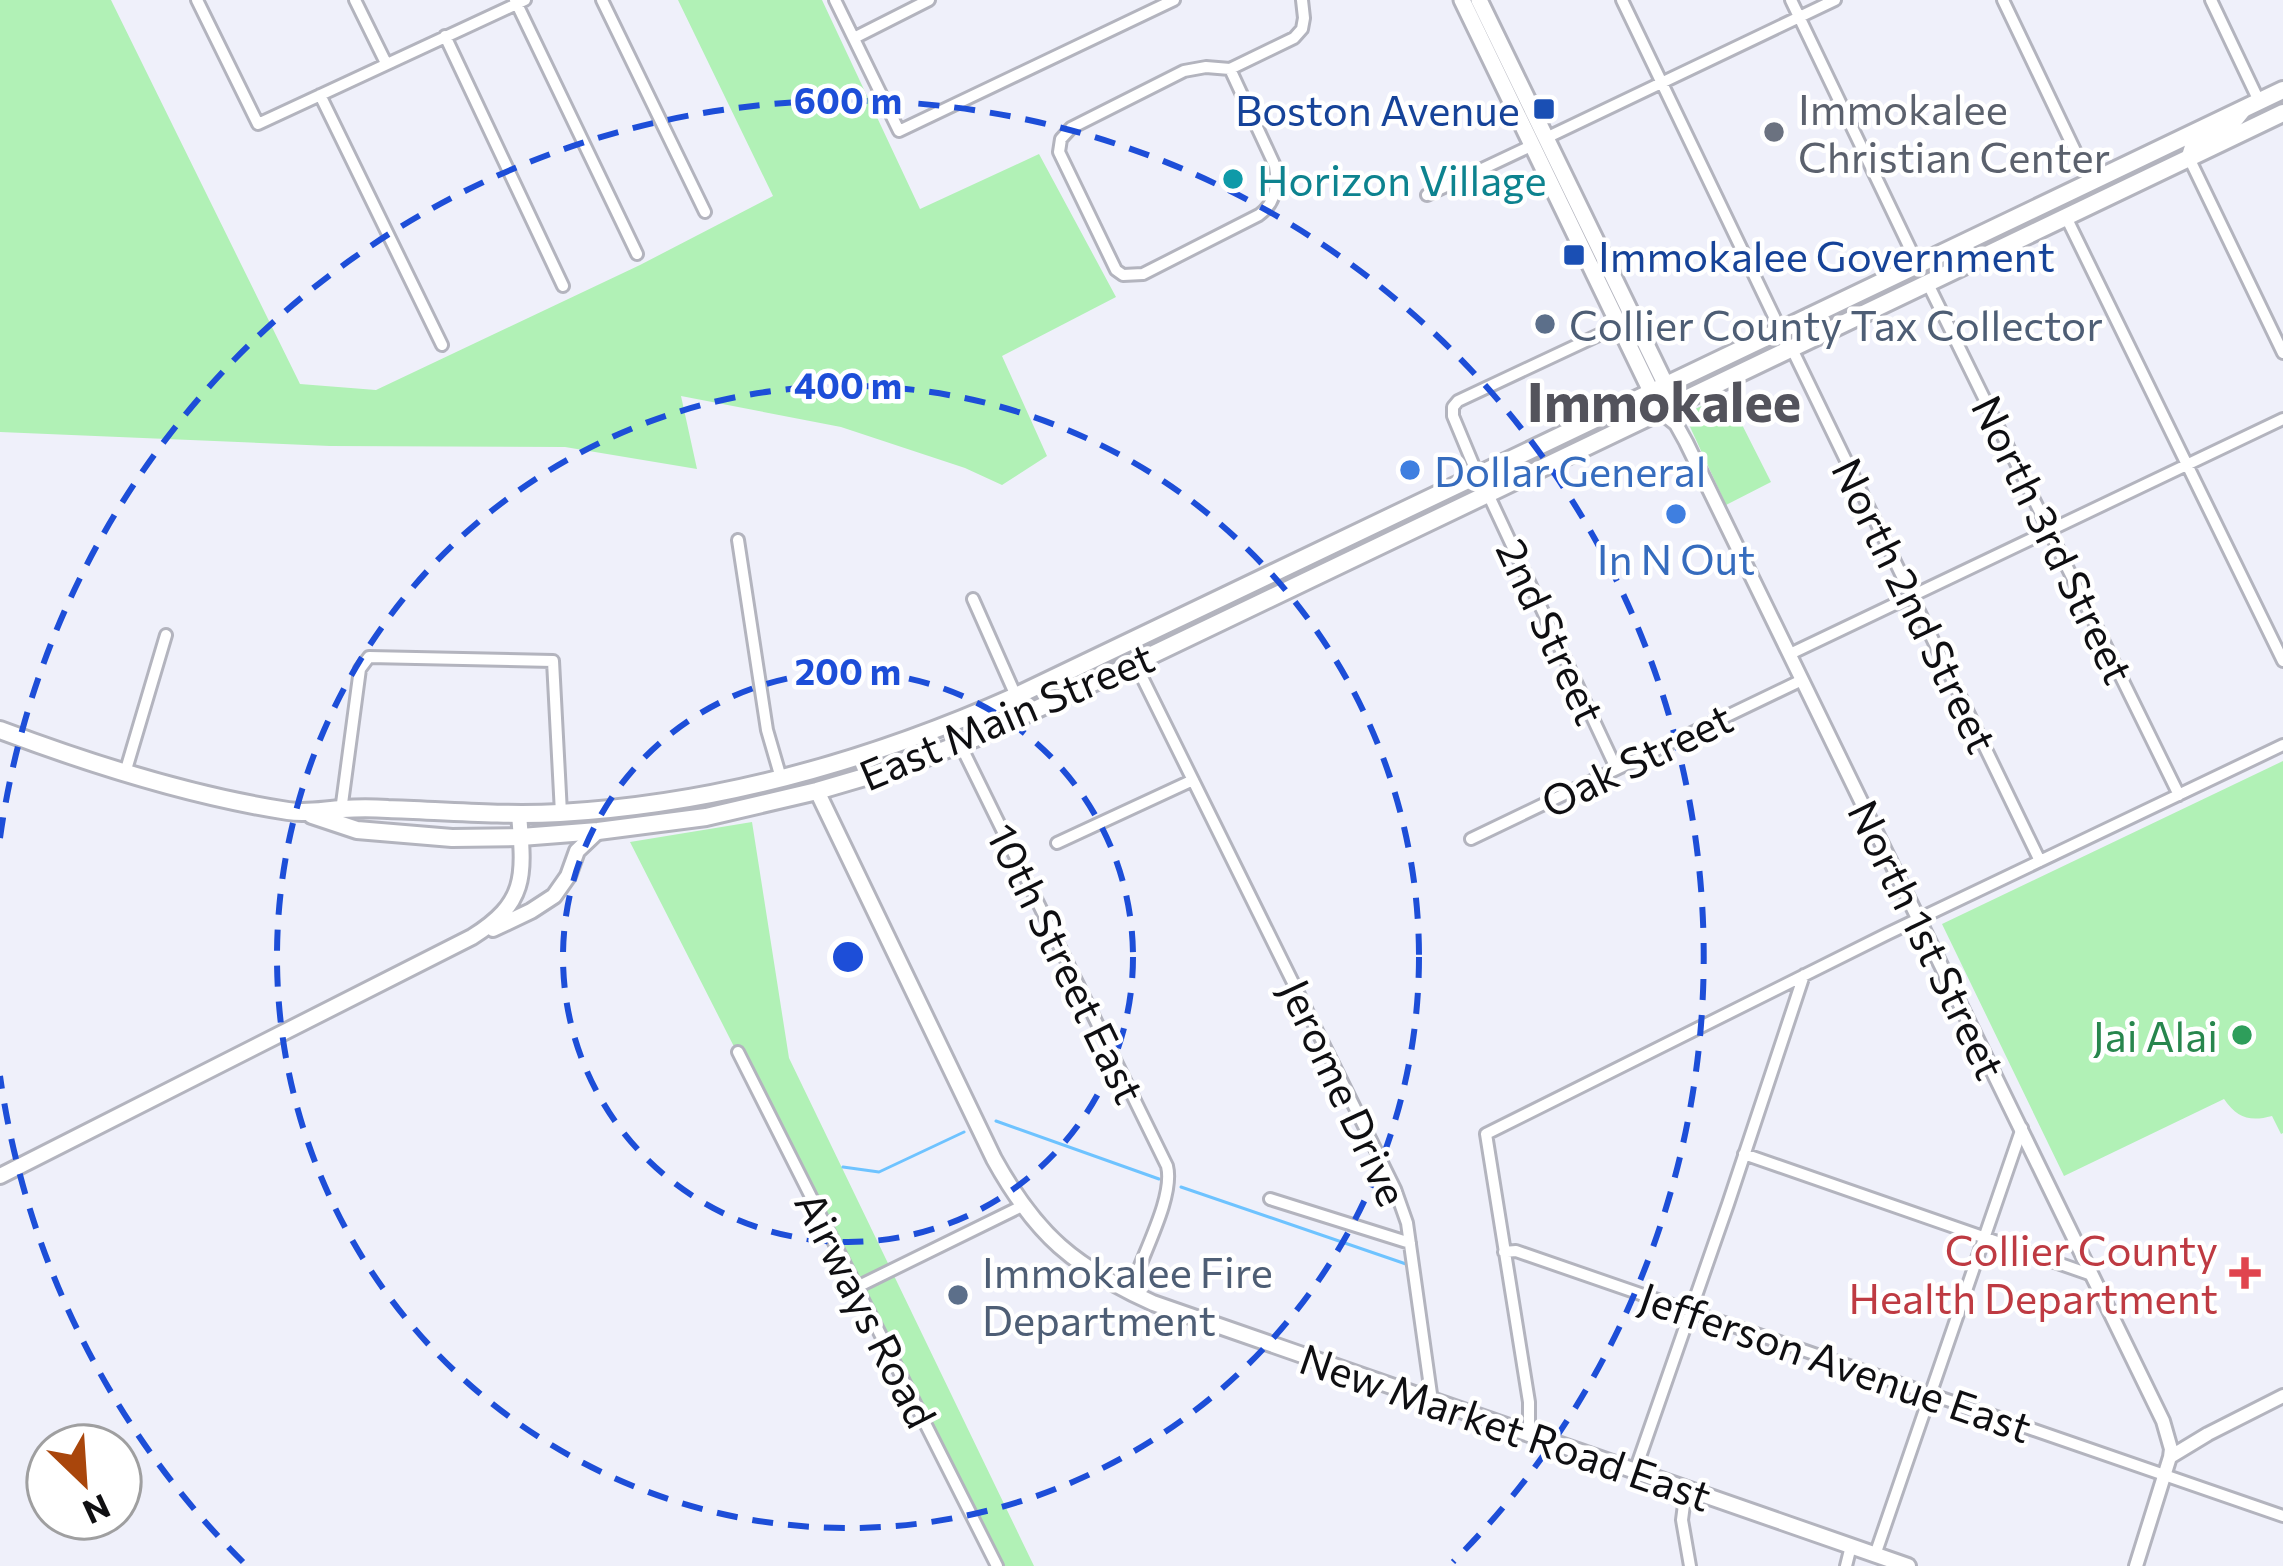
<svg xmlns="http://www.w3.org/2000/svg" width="2283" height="1566" font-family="Commissioner,sans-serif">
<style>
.green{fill:#b1f1b6}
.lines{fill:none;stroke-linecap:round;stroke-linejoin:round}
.stream{stroke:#6ec3ff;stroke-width:3}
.minor-casing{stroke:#b3b4be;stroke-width:16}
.tertiary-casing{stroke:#b3b4be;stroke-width:18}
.secondary-casing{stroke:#b3b4be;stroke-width:20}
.primary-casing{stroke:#b3b4be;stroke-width:21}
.trunk-casing{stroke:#b3b4be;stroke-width:22}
.minor{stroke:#fff;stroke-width:10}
.tertiary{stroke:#fff;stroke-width:12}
.secondary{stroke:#fff;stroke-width:14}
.primary{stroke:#fff;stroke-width:15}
.trunk{stroke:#fff;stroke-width:16}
.ring{fill:none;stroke:#1d4ed8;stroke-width:6;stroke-dasharray:21 15}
.transit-dot{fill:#1a4fb4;stroke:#fff;stroke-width:4.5}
.worship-dot{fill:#6b7280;stroke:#fff;stroke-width:4.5}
.culture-dot{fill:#0f9aa8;stroke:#fff;stroke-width:4.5}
.service-dot{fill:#5c6f8a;stroke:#fff;stroke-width:4.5}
.shop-dot{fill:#3f7fe0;stroke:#fff;stroke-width:4.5}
.leisure-dot{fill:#2e9e5b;stroke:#fff;stroke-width:4.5}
.health-dot{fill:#e0444e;stroke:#fff;stroke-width:4.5}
.labels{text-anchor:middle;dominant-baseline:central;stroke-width:9;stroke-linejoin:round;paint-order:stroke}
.worship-label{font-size:42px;fill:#5b616d;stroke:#fff;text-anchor:start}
.transit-label{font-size:42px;fill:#164399;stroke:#fff;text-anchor:end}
.culture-label{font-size:42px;fill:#0d838f;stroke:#fff;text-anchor:start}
.service-label{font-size:42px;fill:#4e5e75;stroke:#fff;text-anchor:start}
.shop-label{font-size:42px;fill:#366cbe;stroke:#fff;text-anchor:start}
.street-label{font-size:42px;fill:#0f0f12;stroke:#fff}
.leisure-label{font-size:42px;fill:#27864d;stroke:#fff;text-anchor:end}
.health-label{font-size:42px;fill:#be3a42;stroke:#fff;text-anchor:end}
.district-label{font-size:54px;font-weight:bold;fill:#53535c;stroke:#fff}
.centre{fill:#1d4ed8;stroke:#fff;stroke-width:6}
.ring-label{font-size:36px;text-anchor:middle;font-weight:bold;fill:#1d4ed8;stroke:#fff;stroke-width:9;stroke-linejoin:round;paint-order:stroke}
</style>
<rect width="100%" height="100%" fill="#eff0fa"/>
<path class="green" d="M0,0H111L300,384L376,390L640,265L773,196L678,0H822L920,209L1039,154L1116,297L1002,356L1047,456L1002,485L965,468L841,427L681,396L697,469L565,447L330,446L0,432Z
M1727,395L1771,482L1726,505L1685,416L1688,412Z
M2283,761V1133L2281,1134L2272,1116C2250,1122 2237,1118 2224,1099L2064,1176L1942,924Z
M752,822L789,1058L1034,1566H998L630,842Z"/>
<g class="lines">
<path class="stream" d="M996,1121L1159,1179
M843,1167L879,1172L964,1132
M1181,1187L1406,1264"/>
<defs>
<path id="minor" d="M197,0L258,124L525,0
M355,0L386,63
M515,0L637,254
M602,0L705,212
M835,0L899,131L1174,0
M1622,0L1781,331
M1791,0L1918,265
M2003,0L2090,182
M2211,0L2259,101
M445,36L563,286
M854,38L929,0
M1230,69L1275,166C1278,185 1276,203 1259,215L1143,274L1123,275L1116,270L1059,152L1061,139L1071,128L1184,71L1206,67L1230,69L1294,38L1302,29L1304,18L1302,0
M320,95L442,345
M1546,138L1835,0
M2189,158L2283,353
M1427,195L1533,145
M2066,217L2283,661
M1928,284L2179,795
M1792,349L2040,861
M1478,476L1453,416V407L1458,401L1620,325
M1488,494L1616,768
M738,540L767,730L781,778
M973,599L1016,696
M1790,654L2283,419
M1135,663L1395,1189L1407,1223L1432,1401
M960,744L1167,1166C1175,1198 1140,1258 1130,1293
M125,773L166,635
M341,811L360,669L369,657L553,661L561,813
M1471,839L1802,680
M1057,843L1193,780
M738,1052L997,1566
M1744,1154L2092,1275
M1270,1199L1410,1243
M1504,1252L1516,1251L2283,1516
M855,1288L1022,1206
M1529,1434V1402L1486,1134L1887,934L2283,745
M1635,1471L1728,1204L1804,975
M1686,1489L1682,1520L1690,1566
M1875,1555L2022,1128
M1846,1566L1851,1546"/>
<path id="tertiary" d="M1661,412L1676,424L1686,442L2163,1421L2171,1449L2170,1457L2136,1566
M2170,1457L2208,1434L2283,1396"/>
<path id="secondary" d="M817,791L994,1159C1036,1235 1074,1267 1153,1303L1908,1566
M493,929L531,911L554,896L568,876L577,851L598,831
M0,1176L472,937C528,902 524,875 519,814"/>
<path id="primary" d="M1462,0L1661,412
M1479,0L1676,406
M2189,158L2193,145L2230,126L2243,110"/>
<path id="trunk" d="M0,730C93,765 190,796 288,811C307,814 324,810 342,809C358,808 373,808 388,809C445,811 503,816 560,813C718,804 872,760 1016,696L2283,90
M312,815L357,830L452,838L521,837L598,831L706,817L817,791L909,764L975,738L1135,663L2283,113"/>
</defs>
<use href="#minor" class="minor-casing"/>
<use href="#tertiary" class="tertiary-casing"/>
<use href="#secondary" class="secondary-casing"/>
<use href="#primary" class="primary-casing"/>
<use href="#trunk" class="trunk-casing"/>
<use href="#minor" class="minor"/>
<use href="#tertiary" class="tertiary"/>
<use href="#secondary" class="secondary"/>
<use href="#primary" class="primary"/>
<use href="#trunk" class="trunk"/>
</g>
<g class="ring">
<circle cx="848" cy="957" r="285"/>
<circle cx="848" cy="957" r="571"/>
<path d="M243 1562A856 856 0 0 1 0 1076M0 838A856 856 0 1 1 1453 1562"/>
</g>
<g class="transit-dot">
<rect x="1532" y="97" width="24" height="24" rx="6"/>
<rect x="1562" y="243" width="24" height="24" rx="6"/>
</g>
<circle class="worship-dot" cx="1774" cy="132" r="12"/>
<circle class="culture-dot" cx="1233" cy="179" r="12"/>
<g class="service-dot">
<circle cx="1545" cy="324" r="12"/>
<circle cx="958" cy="1295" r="12"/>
</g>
<g class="shop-dot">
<circle cx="1410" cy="470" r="12"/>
<circle cx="1676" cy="514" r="12"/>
</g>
<circle class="leisure-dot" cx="2242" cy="1035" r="12"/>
<path class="health-dot" d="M2239 1255h12v12h12v12h-12v12h-12v-12h-12v-12h12z"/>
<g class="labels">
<g class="worship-label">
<text x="1798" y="108">Immokalee<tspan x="1798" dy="48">Christian Center</tspan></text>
</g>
<g class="transit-label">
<text x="1520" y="109">Boston Avenue</text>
<text x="1598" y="255" text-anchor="start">Immokalee Government</text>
</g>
<g class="culture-label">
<text x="1257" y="179">Horizon Village</text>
</g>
<g class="service-label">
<text x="1569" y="324">Collier County Tax Collector</text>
<text x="982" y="1271">Immokalee Fire<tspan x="982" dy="48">Department</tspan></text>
</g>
<g class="shop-label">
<text x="1434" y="470">Dollar General</text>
<text x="1676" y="558" text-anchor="middle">In N Out</text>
</g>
<g class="street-label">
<text transform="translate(2054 539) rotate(64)">North 3rd Street</text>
<text transform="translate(1916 605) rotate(64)">North 2nd Street</text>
<text transform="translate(1552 631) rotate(65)">2nd Street</text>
<text transform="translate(1006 715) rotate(-23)">East Main Street</text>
<text transform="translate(1636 759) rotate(-26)">Oak Street</text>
<text transform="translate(1928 939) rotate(64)">North 1st Street</text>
<text transform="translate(1067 963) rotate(64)">10th Street East</text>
<text transform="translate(1345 1092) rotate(65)">Jerome Drive</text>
<text transform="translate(867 1309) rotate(63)">Airways Road</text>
<text transform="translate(1836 1361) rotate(19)">Jefferson Avenue East</text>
<text transform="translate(1506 1426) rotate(19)">New Market Road East</text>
</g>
<g class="leisure-label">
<text x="2218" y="1035">Jai Alai</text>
</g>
<g class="health-label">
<text x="2218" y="1249">Collier County<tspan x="2218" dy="48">Health Department</tspan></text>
</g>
<g class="district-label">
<text x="1664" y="400">Immokalee</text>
</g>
</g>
<circle cx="848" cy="957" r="18" class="centre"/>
<g class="ring-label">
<text x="848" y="114">600 m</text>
<text x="848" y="399">400 m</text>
<text x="848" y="685">200 m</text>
</g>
<g transform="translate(84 1482) rotate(155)"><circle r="57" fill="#ffffff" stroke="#9f9fa0" stroke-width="3"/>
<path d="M0-9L21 45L0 30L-21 45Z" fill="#a9460c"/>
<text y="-18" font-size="33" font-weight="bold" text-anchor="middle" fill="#0f0f12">N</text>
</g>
</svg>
